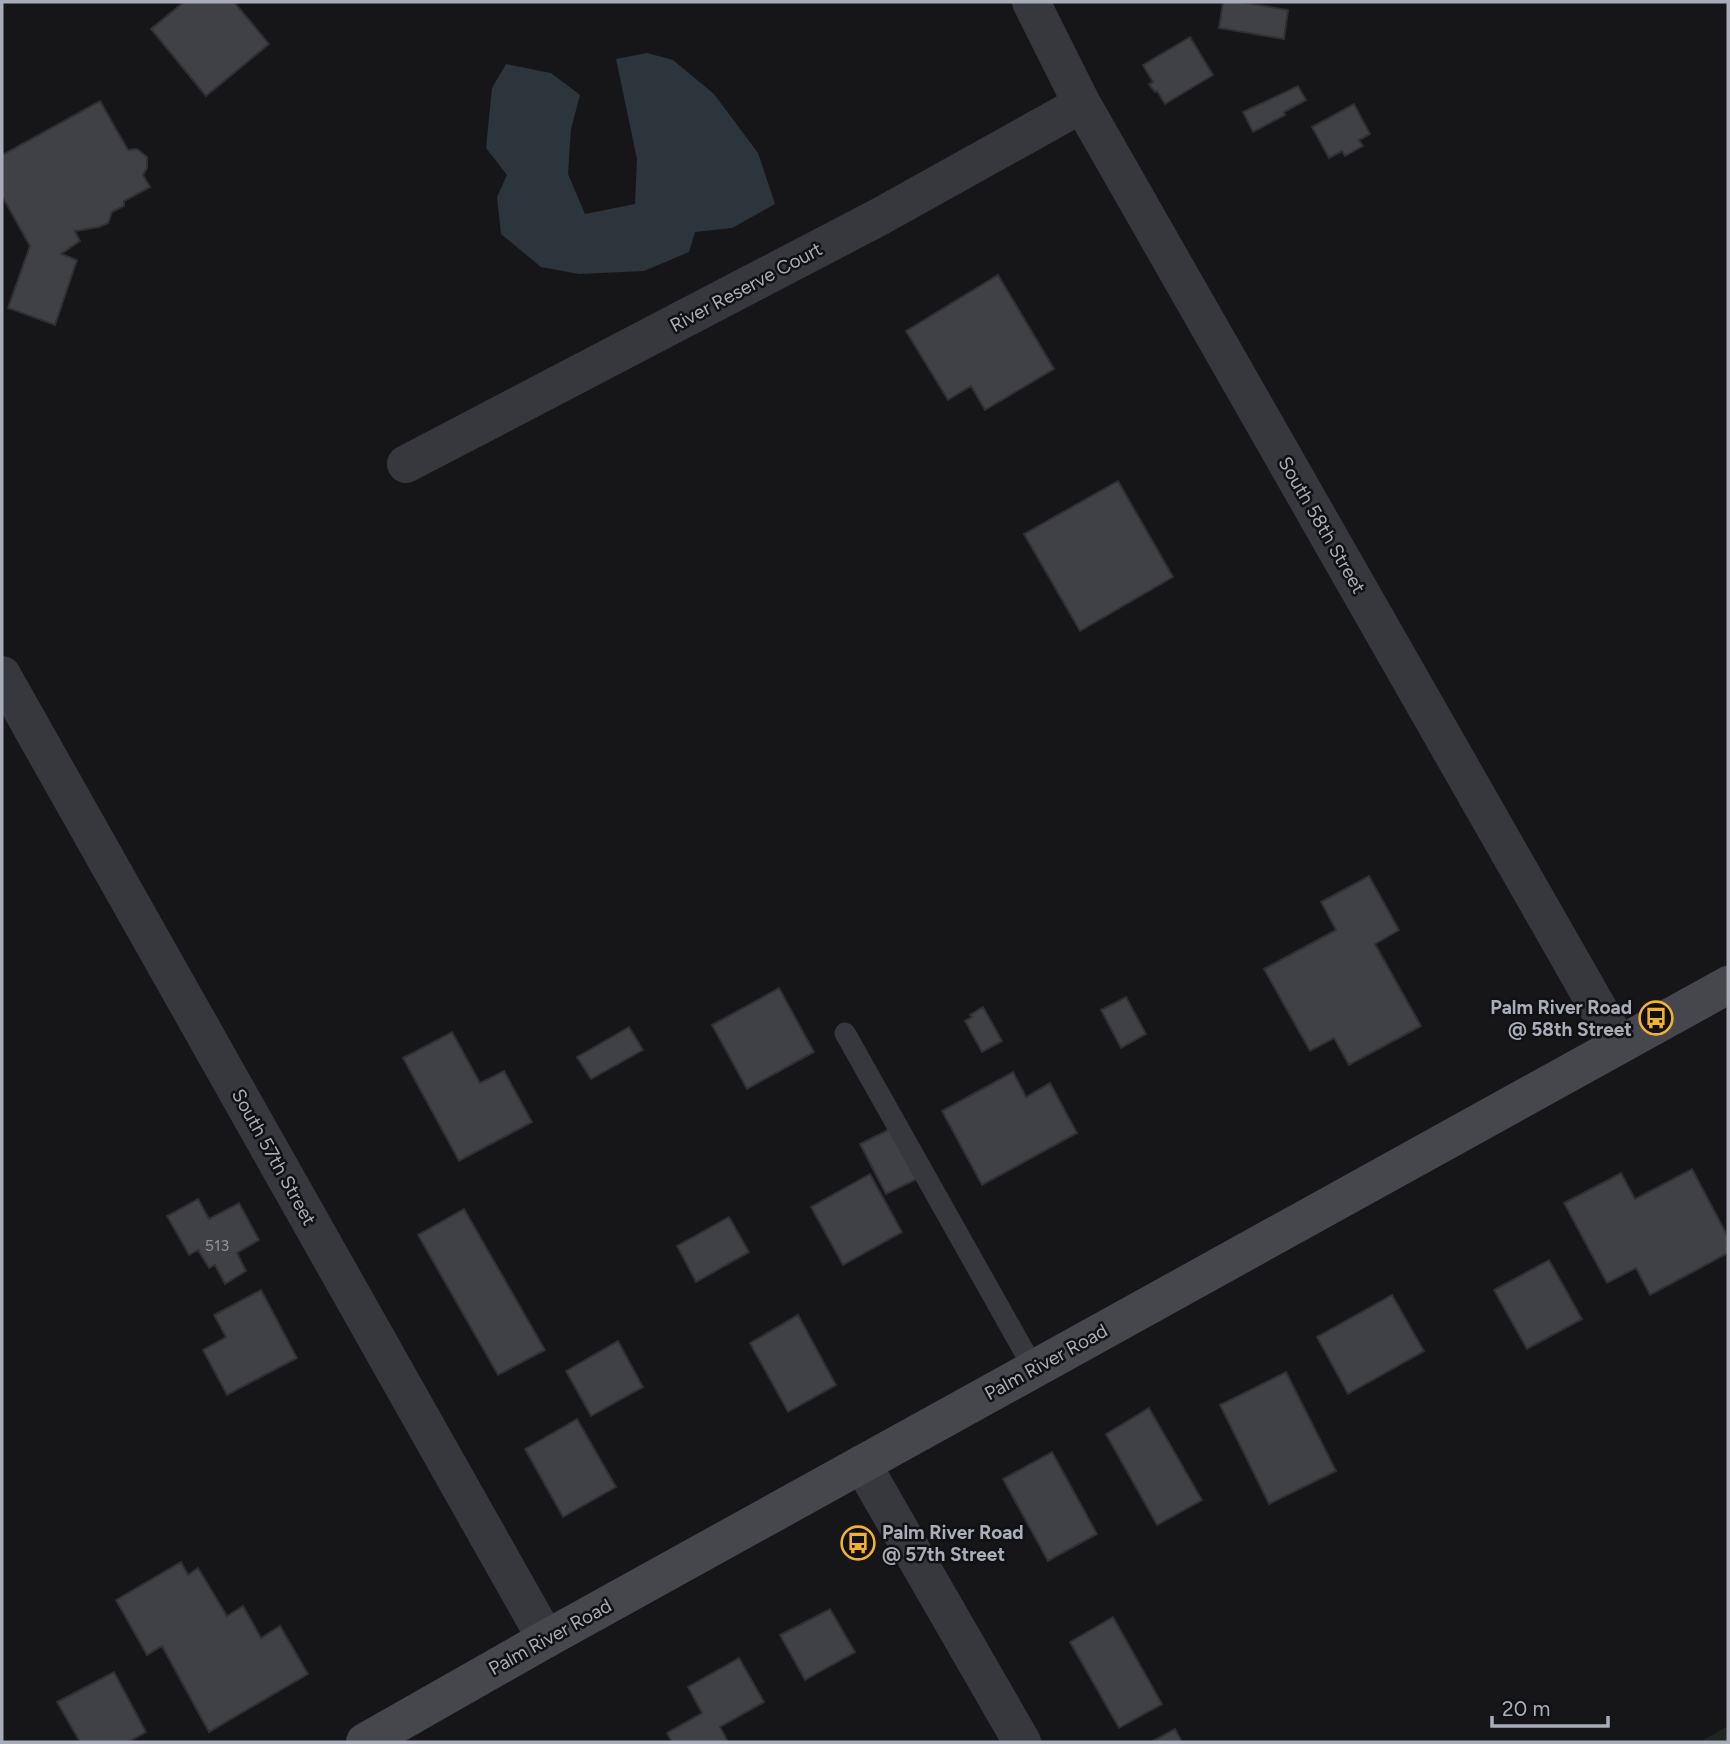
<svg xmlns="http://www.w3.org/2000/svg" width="1730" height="1744" font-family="Figtree,sans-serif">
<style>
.green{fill:#1e261f}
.water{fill:#2c353c}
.building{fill:#404145;stroke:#303034;stroke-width:2}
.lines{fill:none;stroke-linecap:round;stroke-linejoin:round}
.lane{stroke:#37383d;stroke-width:21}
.street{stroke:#37383d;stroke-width:38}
.secondary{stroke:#45474d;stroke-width:38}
.labels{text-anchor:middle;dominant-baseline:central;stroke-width:5;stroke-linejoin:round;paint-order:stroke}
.number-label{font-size:16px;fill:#8e929b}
.street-label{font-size:19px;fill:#a8adb8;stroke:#111113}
.poi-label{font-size:19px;font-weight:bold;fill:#a8adb8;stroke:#111113;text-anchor:end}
</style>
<rect width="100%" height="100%" fill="#161618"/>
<path class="green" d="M1728,1726V1742H1700Z"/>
<path class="water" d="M647,53L673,60L714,94L758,153L775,204L732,228L695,232L689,252L644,271L579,274L541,267L501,234L497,197L507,175L486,148L492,88L506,64L551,73L580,95L571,129L568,174L585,214L635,204L637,159L616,59Z"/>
<path class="building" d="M184,2H234L269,44L206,96L151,29Z
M1223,2H1240L1288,10L1284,39L1219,28Z
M1190,37L1213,75L1165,104L1157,91L1155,92L1149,84L1153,82L1143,65Z
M1298,86L1306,100L1284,112L1285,115L1253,132L1243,112Z
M100,101L128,150L137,149L147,157V168L143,175L150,187L124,201V206L112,212L108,223L99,227L75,231L80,241L61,254L77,260L55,325L8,308L30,246L2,196V155Z
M1354,104L1370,134L1359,140L1363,146L1345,156L1342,151L1329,158L1312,127Z
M998,275L1054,369L985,410L971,386L948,400L906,331Z
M1118,481L1173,577L1080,631L1024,534Z
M1369,876L1399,930L1375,944L1421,1026L1349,1065L1334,1038L1310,1051L1264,969L1336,930L1321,902Z
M779,988L814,1052L747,1089L712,1025Z
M1126,997L1146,1034L1121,1048L1101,1010Z
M983,1007L1002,1041L982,1052L965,1021L972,1017L970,1015Z
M629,1027L643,1050L591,1079L577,1057Z
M452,1032L480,1083L504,1071L532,1122L459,1161L403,1058Z
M1013,1072L1026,1097L1050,1083L1077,1133L982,1185L942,1111Z
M892,1128L917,1179L886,1194L860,1144Z
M1692,1169L1728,1237V1253L1650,1295L1636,1268L1607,1283L1564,1203L1621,1173L1635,1199Z
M870,1174L902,1232L843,1265L811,1207Z
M198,1199L209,1219L239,1203L259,1240L237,1253L246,1271L225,1284L215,1265L209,1268L198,1250L189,1255L167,1216Z
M464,1209L545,1350L498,1375L418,1235Z
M729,1217L749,1252L696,1282L677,1246Z
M1549,1260L1582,1319L1527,1349L1494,1290Z
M261,1290L297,1358L227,1395L203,1350L226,1337L214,1315Z
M1392,1295L1424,1351L1348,1394L1317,1337Z
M798,1315L836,1385L788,1412L750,1343Z
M618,1341L643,1387L591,1416L566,1371Z
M1286,1372L1336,1471L1269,1504L1220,1405Z
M1149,1408L1202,1500L1157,1525L1106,1434Z
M577,1419L616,1487L563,1517L525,1449Z
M1052,1452L1097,1534L1048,1561L1003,1479Z
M181,1562L188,1575L198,1568L227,1616L243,1606L261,1638L280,1626L308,1674L209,1732L162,1646L147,1655L116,1600Z
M830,1609L855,1652L805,1680L780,1635Z
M1113,1617L1162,1704L1119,1728L1070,1642Z
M739,1658L764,1702L720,1727L728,1742H672L667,1733L702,1713L688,1687Z
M114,1672L146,1732L128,1742H80L57,1702Z
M1175,1729L1182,1742H1151Z"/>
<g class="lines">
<path class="lane" d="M845,1033L1034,1369"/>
<path class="street" d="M1031,2L1082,104L1619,1045
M406,464L879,217L1082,104
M2,675L546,1639
M862,1464L1022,1742"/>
<path class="secondary" d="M365,1742L546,1639L1728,985"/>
</g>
<defs>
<symbol id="bus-ring" viewBox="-11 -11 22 22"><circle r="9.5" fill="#111113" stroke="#f2b134" stroke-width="1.5"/><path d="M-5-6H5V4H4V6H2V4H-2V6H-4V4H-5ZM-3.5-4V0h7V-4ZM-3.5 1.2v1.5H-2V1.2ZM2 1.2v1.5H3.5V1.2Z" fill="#f2b134"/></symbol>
</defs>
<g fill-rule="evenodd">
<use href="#bus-ring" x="1637" y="999" width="38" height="38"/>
<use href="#bus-ring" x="839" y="1524" width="38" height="38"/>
</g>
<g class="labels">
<g class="number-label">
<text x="217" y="1245">513</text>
</g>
<g class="street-label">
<text transform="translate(746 287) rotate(-28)">River Reserve Court</text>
<text transform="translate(1322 525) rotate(60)">South 58th Street</text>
<text transform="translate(274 1157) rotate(61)">South 57th Street</text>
<text transform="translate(1046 1362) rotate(-29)">Palm River Road</text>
<text transform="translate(550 1637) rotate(-29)">Palm River Road</text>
</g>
<g class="poi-label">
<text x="1632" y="1007">Palm River Road<tspan x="1632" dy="22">@ 58th Street</tspan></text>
<text x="882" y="1532" text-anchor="start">Palm River Road<tspan x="882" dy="22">@ 57th Street</tspan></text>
</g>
</g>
<rect width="1730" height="1744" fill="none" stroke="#a8adb8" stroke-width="7"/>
<path d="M1492 1716v10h116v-10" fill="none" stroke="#a8adb8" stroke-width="3.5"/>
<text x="1502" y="1716" font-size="21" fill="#a8adb8" stroke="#111113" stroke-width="5" paint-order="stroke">20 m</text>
</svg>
